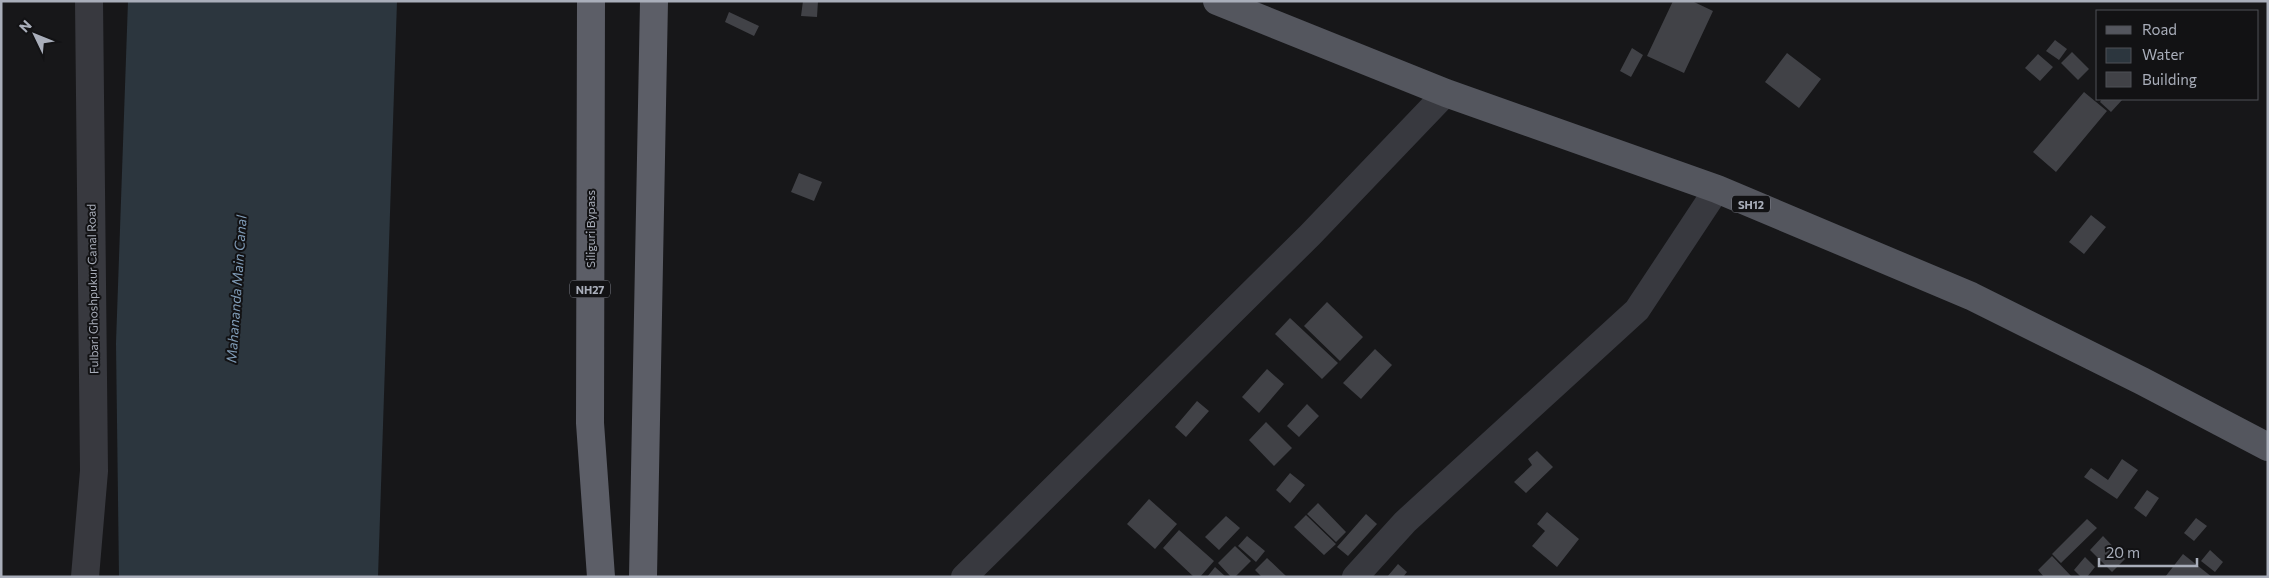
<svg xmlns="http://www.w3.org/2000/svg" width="2269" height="578" font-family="Commissioner,sans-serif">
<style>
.water{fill:#2c363e}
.building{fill:#414247}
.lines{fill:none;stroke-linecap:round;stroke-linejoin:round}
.minor{stroke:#38393f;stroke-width:26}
.tertiary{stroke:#38393f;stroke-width:28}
.primary{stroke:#54565e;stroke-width:28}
.trunk{stroke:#5c5e67;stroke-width:28}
.labels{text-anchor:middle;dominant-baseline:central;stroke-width:4;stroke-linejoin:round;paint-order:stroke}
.shield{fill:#121214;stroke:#7c7f88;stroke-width:1}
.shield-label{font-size:11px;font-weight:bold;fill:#a9aeba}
.street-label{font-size:12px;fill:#a9aeba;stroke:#121214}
.water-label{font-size:14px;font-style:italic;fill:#7f9bb6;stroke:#121214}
</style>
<rect width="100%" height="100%" fill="#171719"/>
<path class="water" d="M128,1H397L378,577H119L116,343Z"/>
<path class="building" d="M803,1H818L817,17L801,16Z
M1673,1H1692L1713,11L1684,73L1647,56Z
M729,12L759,26L754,36L725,22Z
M2055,40L2067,49L2059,60L2046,51Z
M1632,48L1643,55L1631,77L1620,71Z
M2072,52L2089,69L2078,80L2061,63Z
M1787,53L1821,79L1799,108L1765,82Z
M2038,54L2053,67L2040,81L2025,68Z
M2084,92L2107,111L2056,172L2033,152Z
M2102,99H2123L2111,112L2100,102Z
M799,173L822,182L814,201L791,192Z
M2091,215L2106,227L2084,254L2069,242Z
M1327,302L1363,337L1340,361L1304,326Z
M1290,318L1338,363L1322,379L1275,334Z
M1375,349L1392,365L1361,399L1343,383Z
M1267,369L1284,384L1259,413L1242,397Z
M1197,401L1209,411L1186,437L1175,427Z
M1307,404L1319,416L1299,437L1287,426Z
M1266,422L1292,448L1274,466L1249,440Z
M1537,451L1553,467L1526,493L1514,482L1532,465L1528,459Z
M2122,459L2138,470L2117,499L2084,477L2091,468L2108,480Z
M1290,473L1305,485L1290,503L1276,490Z
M2147,490L2159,498L2146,517L2134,508Z
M1149,499L1177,524L1155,549L1127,524Z
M1318,503L1346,532L1336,542L1307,514Z
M1547,512L1579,539L1557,567L1532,546L1545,531L1537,524Z
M1366,514L1377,524L1348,556L1337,547Z
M1306,515L1336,544L1324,555L1294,527Z
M1226,516L1240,528L1219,550L1205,537Z
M2196,518L2207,526L2194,541L2184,533Z
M2087,519L2097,528L2061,563L2052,554Z
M1179,530L1214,561L1200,577H1194L1163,548Z
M1247,536L1265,551L1256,562L1238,546Z
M2103,536L2125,559L2112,572L2090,550Z
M1235,546L1251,561L1235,577H1231L1218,563Z
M2210,550L2223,562L2215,572L2201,561Z
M2183,554L2212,577H2165Z
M2052,556L2072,577H2044L2038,570Z
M2085,557L2095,567L2087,577H2081L2074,570Z
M1267,558L1286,576L1284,577H1262L1255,570Z
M1398,564L1407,572L1403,577H1387Z
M1215,567L1226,577H1207Z"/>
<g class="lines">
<path class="minor" d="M964,577L1310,235L1446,93
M1355,577L1405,522L1637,310L1717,189"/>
<path class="tertiary" d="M85,577L94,471L89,1"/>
<path class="primary" d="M1217,1L1446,93L1717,189L1971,296L2142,381L2268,447"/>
<path class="trunk" d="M591,1L590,423L601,577
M643,577L654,1"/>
</g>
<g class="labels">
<g class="shield">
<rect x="1732" y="195.5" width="38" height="17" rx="4"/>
<rect x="570" y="280.5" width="40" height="17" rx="4"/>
</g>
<g class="shield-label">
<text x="1751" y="204">SH12</text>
<text x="590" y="289">NH27</text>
</g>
<g class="street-label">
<text transform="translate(590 229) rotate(-90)">Siliguri Bypass</text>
<text transform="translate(92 289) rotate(-91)">Fulbari Ghoshpukur Canal Road</text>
</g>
<g class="water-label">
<text transform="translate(236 289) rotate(-86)">Mahananda Main Canal</text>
</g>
</g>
<rect width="2269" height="578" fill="none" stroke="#a9aeba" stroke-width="5"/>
<rect x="2096" y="10" width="162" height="90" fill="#121214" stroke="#4e5056"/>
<rect x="2106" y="26" width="25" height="8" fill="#54565e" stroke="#4e5056"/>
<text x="2142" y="35" font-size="15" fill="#a9aeba">Road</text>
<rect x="2106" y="48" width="25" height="15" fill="#2c363e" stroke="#4e5056"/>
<text x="2142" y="60" font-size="15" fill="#a9aeba">Water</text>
<rect x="2106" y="72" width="25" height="15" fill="#414247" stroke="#4e5056"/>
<text x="2142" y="85" font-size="15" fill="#a9aeba">Building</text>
<g transform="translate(35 35) rotate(313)" stroke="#121214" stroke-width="4" paint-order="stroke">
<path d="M0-4L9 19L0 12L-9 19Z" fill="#a9aeba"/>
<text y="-8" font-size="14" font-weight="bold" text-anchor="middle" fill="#a9aeba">N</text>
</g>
<path d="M2099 558v8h98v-8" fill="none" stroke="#a9aeba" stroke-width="2.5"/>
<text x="2106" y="558" font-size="15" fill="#a9aeba" stroke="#121214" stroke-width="4" paint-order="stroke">20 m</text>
</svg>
